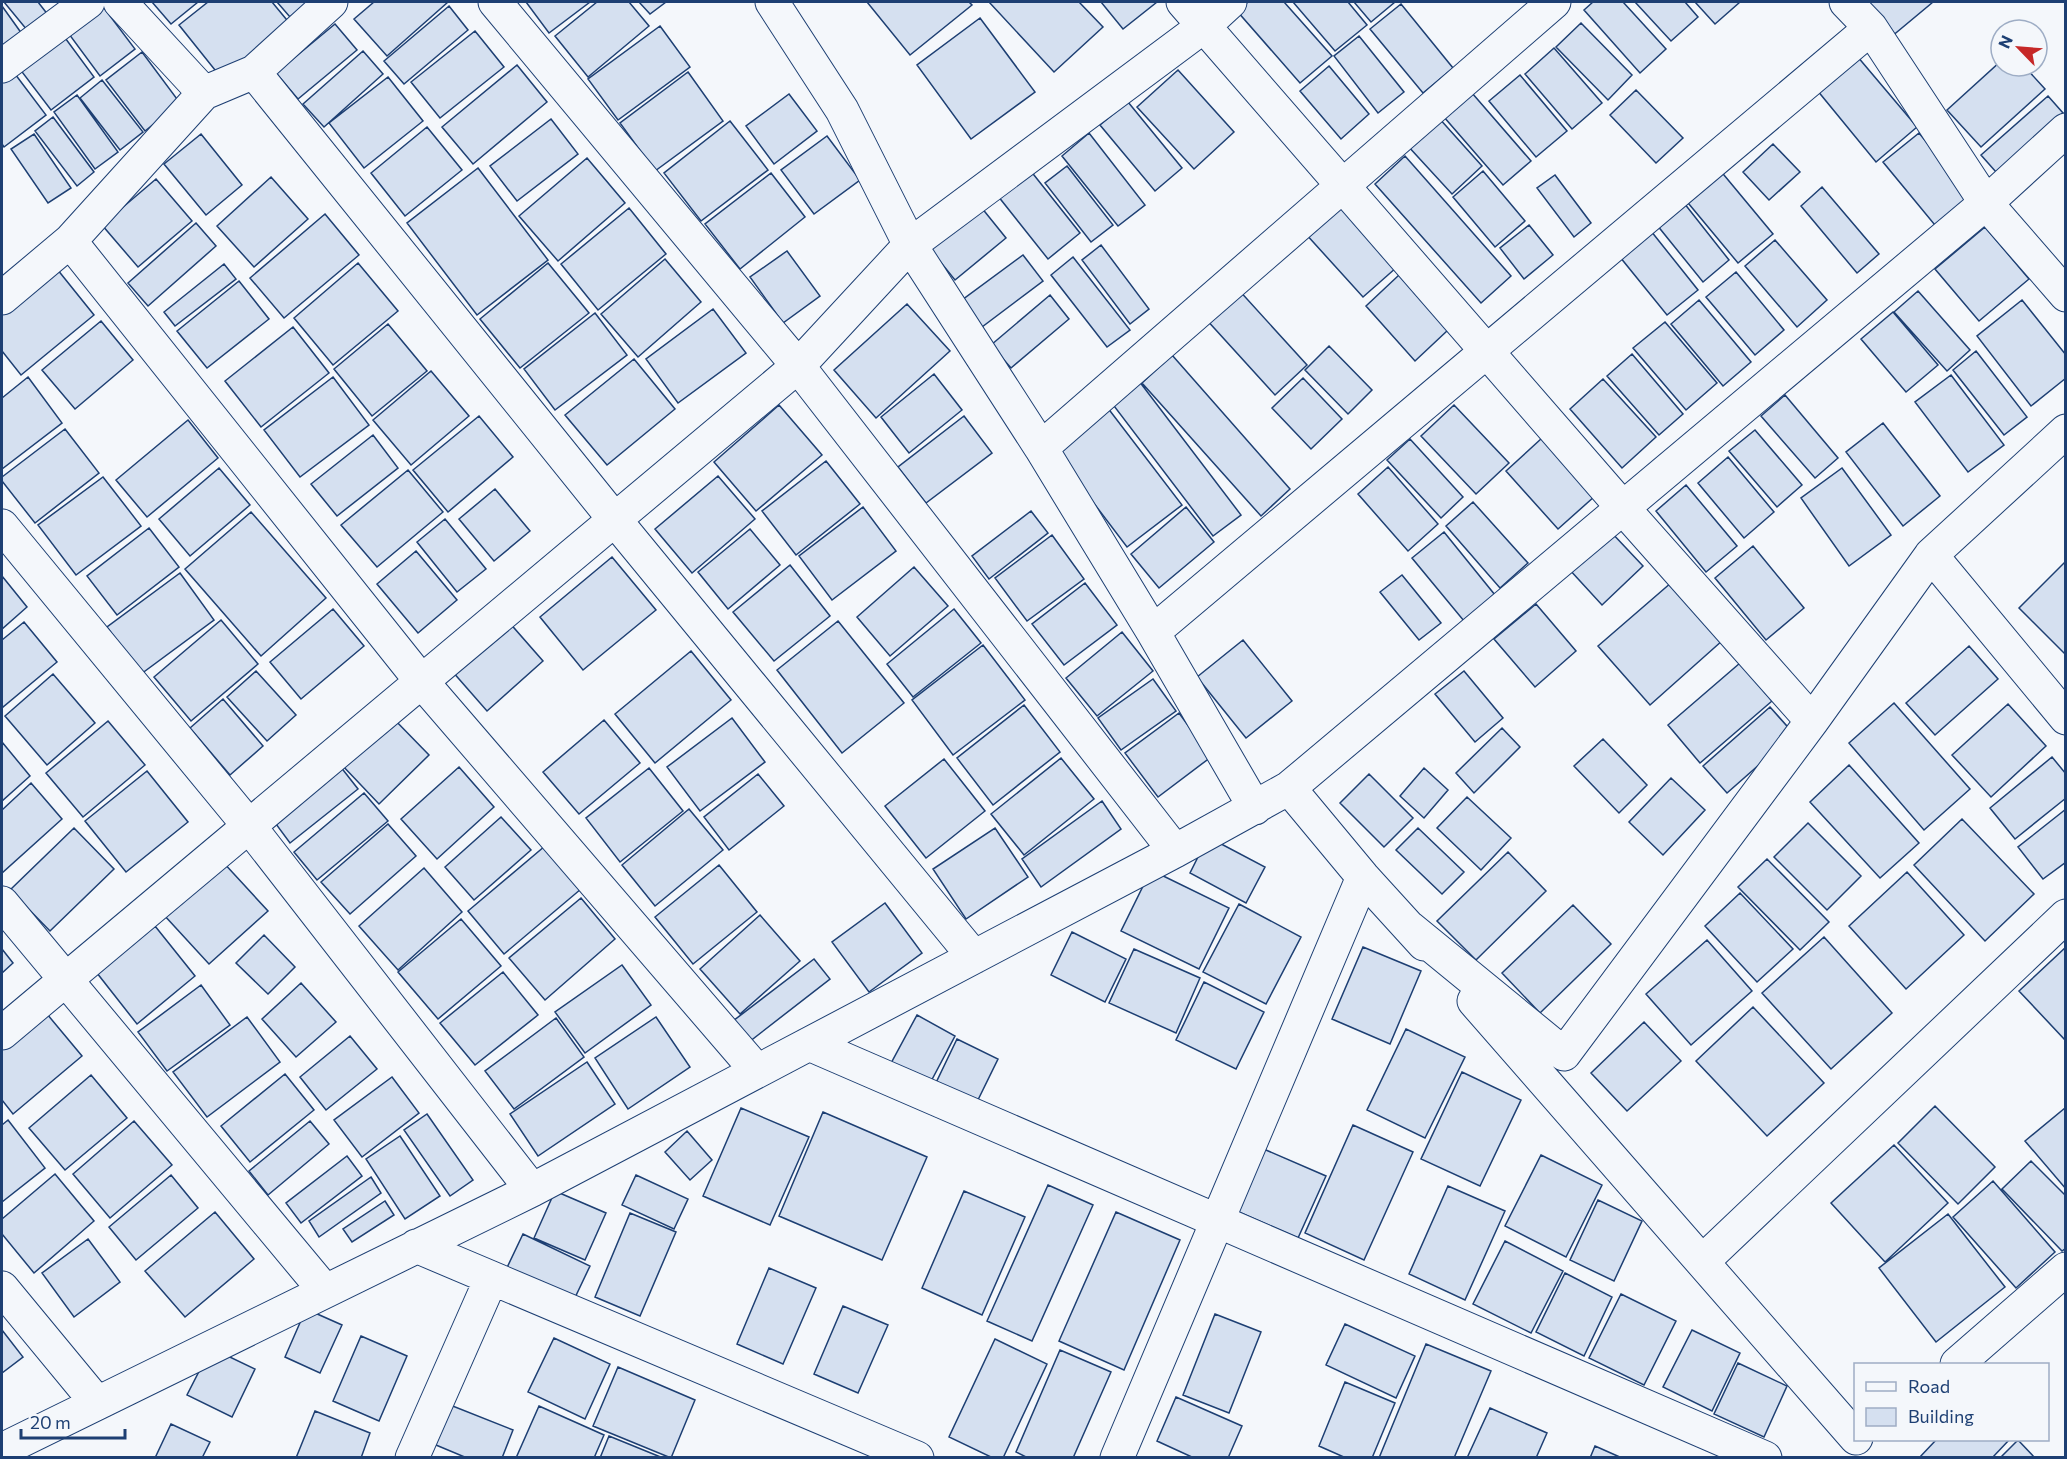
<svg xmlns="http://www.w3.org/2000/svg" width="2067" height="1459" font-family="Commissioner,sans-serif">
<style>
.building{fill:#d5e0f0;stroke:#1d3f73;stroke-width:1.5}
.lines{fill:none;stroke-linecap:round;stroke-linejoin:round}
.minor-casing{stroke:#1d3f73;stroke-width:35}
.minor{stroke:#f4f7fb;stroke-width:33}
</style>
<rect width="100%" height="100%" fill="#f4f7fb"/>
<path class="building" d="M4,2H38L52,20L32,36Z
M152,2H198L171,24Z
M208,2H272L291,25L223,80L179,25Z
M277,2H308L290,17Z
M374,2H448L387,56L354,19Z
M526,2H590L549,33Z
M597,2H629L649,26L588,77L555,36Z
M639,2H666L650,14Z
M867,2H969L972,5L910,55Z
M989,2H1079L1103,27L1054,72Z
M1101,2H1157L1123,29Z
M1248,2H1284L1332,56L1300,83L1237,11Z
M1293,2H1348L1367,25L1335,51Z
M1354,2H1395L1371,22Z
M1593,2H1623L1666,49L1640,73L1584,10Z
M1635,2H1685L1698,17L1671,41Z
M1695,2H1740L1715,24Z
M1860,2H1933L1891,37Z
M101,4L135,49L100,76L66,30Z
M1401,4L1453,68L1423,93L1370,29Z
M2,6L27,41L2,50Z
M449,6L468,30L404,84L384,61Z
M980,18L1035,92L971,139L917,65Z
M1581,23L1632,75L1608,100L1556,47Z
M335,24L357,50L298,99L276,73Z
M660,26L690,67L618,120L588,79Z
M60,31L94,77L51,110L16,64Z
M475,31L504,67L440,118L411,82Z
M1359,36L1404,92L1378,113L1334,56Z
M1554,48L1602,103L1572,129L1525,74Z
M363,51L383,74L324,127L303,104Z
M142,52L180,103L145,131L106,80Z
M1857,56L1917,127L1876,162L1817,90Z
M2001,61V66H2024L2045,89L1981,147L1947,110Z
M517,65L547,102L473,164L442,127Z
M9,66L46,115L4,147L2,144V71Z
M1329,66L1369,114L1341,139L1300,91Z
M1178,70L1234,132L1194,169L1137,107Z
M688,72L723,121L655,171L620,123Z
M1520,75L1567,131L1536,157L1489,101Z
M388,77L423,121L364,168L329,123Z
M102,80L143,132L120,150L80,98Z
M1636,90L1683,138L1656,163L1610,115Z
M1472,93L1531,161L1503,185L1444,117Z
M789,94L817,131L774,164L746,126Z
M77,95L118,152L95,169L54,112Z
M2048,96L2063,113L1996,172L1981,155Z
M1128,102L1182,168L1155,191L1100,125Z
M53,117L94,172L77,186L35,131Z
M1438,117L1482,166L1452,194L1407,145Z
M551,119L578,154L517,201L490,166Z
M730,121L768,170L701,221L664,173Z
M427,127L462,170L405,216L371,173Z
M1089,133L1145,205L1118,226L1062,156Z
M1919,133L1974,200L1939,230L1883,162Z
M34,134L71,188L48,203L11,149Z
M201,134L242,185L206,215L164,164Z
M827,136L860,180L814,214L781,170Z
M1773,144L1800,172L1769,200L1743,172Z
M1405,156L1511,276L1481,303L1375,184Z
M587,158L625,203L558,261L519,216Z
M1067,166L1113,225L1091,242L1045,183Z
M478,168L548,260L477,315L407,223Z
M1719,169L1773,234L1738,263L1684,198Z
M1030,170L1080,233L1048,259L998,196Z
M1483,171L1525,221L1495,247L1453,197Z
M771,173L805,217L740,269L705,224Z
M1555,175L1591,223L1574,237L1537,188Z
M271,177L308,219L254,267L217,226Z
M156,179L192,221L138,267L102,225Z
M1822,187L1879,254L1857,273L1801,206Z
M1340,202L1397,267L1363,297L1305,233Z
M1684,203L1729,260L1703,282L1657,225Z
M981,207L1006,238L955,280L930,249Z
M629,208L666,254L598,310L561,264Z
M325,214L359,255L284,318L250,278Z
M196,223L216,246L148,306L128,283Z
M1529,225L1553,255L1524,279L1500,248Z
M1985,227L2029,279L1979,321L1935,269Z
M1651,231L1698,290L1667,315L1620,257Z
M1775,240L1827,300L1797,327L1745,266Z
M1101,245L1149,309L1130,324L1082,260Z
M787,251L820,296L783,323L750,277Z
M1023,255L1043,281L978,330L958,303Z
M1073,257L1130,330L1107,347L1051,275Z
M665,259L701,302L638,357L601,314Z
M358,263L398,311L333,365L294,318Z
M548,263L589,313L520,368L480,319Z
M53,264L94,315L21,375L2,351V307Z
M224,264L236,279L175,326L164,312Z
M1736,272L1784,330L1755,355L1706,297Z
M1399,275L1448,330L1415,361L1366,306Z
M239,281L269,319L207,368L177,331Z
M1237,288L1307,365L1275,395L1205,318Z
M1918,291L1970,350L1947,371L1894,312Z
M1050,295L1069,319L1011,368L991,345Z
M1699,300L1751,362L1723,386L1671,324Z
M2022,300L2066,355V378L2031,406L1977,336Z
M907,304L950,351L876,418L834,370Z
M713,309L746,353L678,403L646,359Z
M1893,312L1938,365L1906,392L1861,339Z
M595,313L627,355L555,410L524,369Z
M101,321L133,360L75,409L42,370Z
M1665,322L1717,383L1686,410L1633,348Z
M388,324L427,371L372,416L334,369Z
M293,327L329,373L261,427L225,381Z
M1329,346L1372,390L1348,414L1305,370Z
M1976,351L2027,417L2004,435L1953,370Z
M1632,354L1683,414L1659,435L1607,376Z
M1172,355L1290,489L1261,516L1142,383Z
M634,359L675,409L607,465L565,415Z
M431,371L469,416L411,465L373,420Z
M934,374L962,410L909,453L881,417Z
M1951,375L2004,445L1968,472L1915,402Z
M28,377L62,423L2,469V398Z
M333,377L369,425L300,477L264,430Z
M1303,378L1342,419L1311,449L1272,408Z
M1603,379L1656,437L1622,468L1570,409Z
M1139,381L1241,515L1213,536L1111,402Z
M1785,395L1838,458L1815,478L1761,416Z
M1104,403L1182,505L1127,547L1049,444Z
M779,405L822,455L756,511L714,462Z
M1454,405L1509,463L1476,494L1421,436Z
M479,416L513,457L448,512L413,470Z
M964,416L992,453L926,503L898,467Z
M188,420L218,458L147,517L116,480Z
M1883,423L1940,496L1903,526L1846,452Z
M65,429L99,473L35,523L2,481V477Z
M1755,430L1802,485L1777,507L1729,451Z
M373,435L398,468L337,516L311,484Z
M1542,438L1595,496L1558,529L1506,471Z
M1410,439L1463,497L1441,518L1387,460Z
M1728,457L1774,512L1744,538L1698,483Z
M826,461L860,504L796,555L762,511Z
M1388,467L1438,524L1408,551L1358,494Z
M219,468L250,505L190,556L159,519Z
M1842,468L1891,535L1849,566L1801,498Z
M408,470L443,512L377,567L341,525Z
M718,476L755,519L692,573L655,529Z
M103,477L141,526L76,575L38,525Z
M1686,485L1737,546L1706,572L1656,511Z
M495,489L530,531L494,561L459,519Z
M1473,502L1528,563L1500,588L1446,526Z
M863,507L896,551L832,600L799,556Z
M1186,507L1214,542L1159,588L1131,554Z
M1031,511L1048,533L989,579L972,556Z
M251,512L326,598L261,656L185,569Z
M445,519L486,569L457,592L417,542Z
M149,528L179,567L117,615L87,576Z
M750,529L780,565L728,609L698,572Z
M1610,531L1643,566L1602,605L1569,569Z
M1444,532L1495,595L1464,621L1412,558Z
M1052,535L1084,579L1027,621L995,578Z
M1753,546L1804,608L1766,640L1715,578Z
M416,551L457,600L418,633L377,584Z
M612,557L656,610L583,670L540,617Z
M2066,561V655L2019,608Z
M790,565L830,616L774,661L733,612Z
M914,567L948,606L890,656L857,617Z
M180,573L214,620L141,674L107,627Z
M1402,575L1441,623L1419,640L1380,592Z
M2,576L27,607L2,629Z
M1672,582L1723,640L1650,705L1598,646Z
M1085,583L1117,625L1064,665L1032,624Z
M1536,604L1576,651L1535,687L1494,639Z
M333,609L364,646L301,699L270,662Z
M954,609L981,643L913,697L887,664Z
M221,620L258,664L191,721L154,677Z
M508,621L543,661L487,711L452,671Z
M838,621L904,703L842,753L777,670Z
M24,622L57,662L3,707L2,705V640Z
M1122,632L1153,671L1097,716L1066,678Z
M1243,640L1292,701L1246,738L1197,677Z
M983,645L1025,700L953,755L912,700Z
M1969,646L1998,679L1935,735L1906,703Z
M691,651L731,700L655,763L615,714Z
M1740,663L1772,701L1700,763L1668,725Z
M256,671L296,715L267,741L227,697Z
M1464,671L1503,718L1475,742L1435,694Z
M53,674L95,723L47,765L5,716Z
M1153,679L1176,711L1121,750L1098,718Z
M223,699L263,746L230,775L190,728Z
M1894,703L1970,789L1924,830L1849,743Z
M2008,704L2046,746L1991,797L1952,755Z
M1024,705L1060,752L993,805L957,758Z
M1770,707L1794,734L1727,793L1703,766Z
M1179,713L1211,757L1158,797L1125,753Z
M391,716L429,755L379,804L341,764Z
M732,718L765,762L700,811L667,767Z
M604,720L640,763L579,814L543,772Z
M108,721L145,765L83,817L46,773Z
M1502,728L1520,747L1474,793L1456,773Z
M1603,739L1647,785L1619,813L1574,766Z
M2,742L30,776L2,801Z
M2052,757L2066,774V798L2015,839L1990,808Z
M1061,758L1094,799L1024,855L991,814Z
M944,759L985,811L926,858L885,806Z
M1849,765L1919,843L1880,878L1810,802Z
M340,766L358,789L290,843L273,820Z
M459,767L494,807L437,859L401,819Z
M649,768L683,811L620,862L586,818Z
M1424,768L1448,790L1424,818L1400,796Z
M147,771L188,822L126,872L85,821Z
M758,774L784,806L729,850L704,817Z
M1369,774L1413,818L1384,847L1340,803Z
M1671,778L1705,810L1663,855L1629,822Z
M31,783L62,819L2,873V810Z
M364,793L388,821L317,880L294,852Z
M1467,797L1511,838L1481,870L1437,828Z
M1102,801L1121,829L1041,887L1022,859Z
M689,809L723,850L655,906L622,865Z
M2066,809V862L2043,879L2018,847Z
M501,817L531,850L474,900L445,867Z
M1962,819L2034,894L1985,941L1914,865Z
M1808,823L1861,876L1827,910L1774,857Z
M388,824L416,856L350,914L321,882Z
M74,828L114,869L50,931L10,890Z
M995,828L1028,877L966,919L933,869Z
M1418,828L1464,872L1442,894L1396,850Z
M1208,837L1265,867L1246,903L1190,873Z
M545,846L581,889L504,954L468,911Z
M1508,852L1546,891L1476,960L1437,921Z
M1767,859L1829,922L1800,950L1738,887Z
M222,861L268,911L209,964L164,915Z
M719,865L757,912L693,964L655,917Z
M424,868L462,912L398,970L359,926Z
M1151,870L1229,908L1199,969L1121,931Z
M1907,872L1964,935L1906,989L1849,926Z
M1740,893L1793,949L1757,982L1705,926Z
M581,898L615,939L545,1000L509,958Z
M885,903L922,953L869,992L832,942Z
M1239,904L1301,937L1266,1004L1203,972Z
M1573,905L1611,944L1540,1013L1502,973Z
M760,915L800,961L740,1014L700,969Z
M461,919L501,966L438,1019L398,972Z
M155,926L195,976L137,1024L97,973Z
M1072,932L1126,959L1105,1002L1051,975Z
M264,935L295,967L268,994L236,963Z
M1824,937L1892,1013L1831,1069L1762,993Z
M1707,940L1752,991L1691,1045L1646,994Z
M1363,947L1421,971L1390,1044L1332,1019Z
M2066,947V1041L2019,991Z
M2,949L13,963L2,973Z
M1134,949L1200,978L1176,1033L1109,1003Z
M814,959L830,979L749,1042L733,1021Z
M622,965L651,1005L585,1053L555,1012Z
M503,972L538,1015L475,1065L440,1023Z
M1204,982L1264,1012L1236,1069L1176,1040Z
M301,983L336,1022L296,1057L262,1019Z
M201,985L230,1025L167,1071L138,1032Z
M1753,1007L1824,1083L1767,1136L1696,1061Z
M42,1008L82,1056L13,1114L2,1100V1042Z
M917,1015L955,1036L928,1087L889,1067Z
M247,1017L280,1062L207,1117L173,1072Z
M656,1017L690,1067L628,1109L595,1058Z
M556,1018L584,1057L514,1109L485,1071Z
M1644,1022L1681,1061L1627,1111L1591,1073Z
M1406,1029L1465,1057L1425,1138L1367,1110Z
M350,1036L377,1069L326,1110L300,1077Z
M957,1039L998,1059L973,1110L933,1089Z
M587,1062L615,1104L538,1156L510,1114Z
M1462,1072L1521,1100L1480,1186L1421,1159Z
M285,1074L314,1110L250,1162L221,1126Z
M91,1075L127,1118L65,1170L29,1128Z
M392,1077L419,1113L362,1157L334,1120Z
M1935,1106L1995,1167L1958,1204L1898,1143Z
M741,1108L809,1137L770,1225L703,1196Z
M2065,1108L2066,1109V1189L2025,1141Z
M823,1112L927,1157L882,1260L779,1216Z
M427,1114L473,1180L450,1196L404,1130Z
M8,1120L45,1168L2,1202V1125Z
M134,1121L172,1165L110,1218L73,1174Z
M310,1121L329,1144L268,1195L249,1171Z
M1353,1125L1413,1152L1364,1260L1305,1233Z
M687,1131L712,1160L690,1180L665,1152Z
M400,1136L440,1196L405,1219L366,1159Z
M1894,1145L1948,1203L1885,1262L1831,1203Z
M1259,1147L1326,1176L1298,1238L1232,1209Z
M1541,1155L1602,1185L1566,1257L1505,1226Z
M347,1156L362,1176L301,1223L286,1203Z
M2031,1161L2066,1196V1248L2062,1251L2002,1189Z
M55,1174L94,1221L34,1273L2,1234V1219Z
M171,1175L198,1208L136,1260L109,1227Z
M636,1175L688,1199L674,1229L622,1205Z
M371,1177L381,1193L319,1237L309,1221Z
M1993,1181L2055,1252L2016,1288L1953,1217Z
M1048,1185L1093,1205L1032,1341L987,1321Z
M1448,1186L1505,1211L1465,1300L1409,1274Z
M555,1191L606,1213L585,1260L534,1238Z
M964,1191L1025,1217L982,1315L922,1288Z
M1598,1200L1642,1221L1614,1281L1570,1260Z
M385,1201L394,1215L352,1242L343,1229Z
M215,1212L254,1259L185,1317L145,1271Z
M1116,1212L1180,1240L1124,1370L1059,1341Z
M630,1213L676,1232L640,1316L595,1297Z
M1948,1214L2005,1287L1936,1342L1879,1268Z
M523,1234L590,1266L571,1306L504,1274Z
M88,1239L120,1282L74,1317L42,1273Z
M1505,1241L1563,1271L1531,1333L1473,1304Z
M769,1268L816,1288L783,1364L737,1344Z
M1565,1273L1612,1297L1584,1356L1536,1332Z
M1621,1294L1676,1321L1644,1385L1589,1358Z
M843,1306L888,1325L858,1393L814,1374Z
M306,1309L342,1325L320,1373L285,1357Z
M1215,1314L1261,1332L1229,1413L1183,1395Z
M1345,1324L1415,1356L1396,1398L1326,1365Z
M2,1330L23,1357L2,1373Z
M1692,1330L1740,1353L1712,1411L1663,1387Z
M361,1336L407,1356L379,1421L333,1401Z
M554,1338L610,1364L585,1419L528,1392Z
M995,1339L1047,1364L1003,1458H993L949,1437Z
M1426,1344L1491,1371L1454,1458H1379Z
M211,1348L255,1369L232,1417L187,1395Z
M1060,1350L1111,1372L1073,1458H1028L1016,1452Z
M1738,1363L1787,1386L1764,1437L1714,1414Z
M618,1367L695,1400L671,1458L593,1426Z
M1345,1382L1395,1403L1372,1458H1346L1319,1446Z
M1176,1397L1242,1426L1228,1458H1194L1157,1441Z
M440,1401L513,1430L502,1458H467L424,1440Z
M539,1406L604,1435L594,1458H516Z
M1490,1408L1547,1433L1536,1458H1467Z
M315,1411L370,1433L361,1458H296Z
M171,1424L210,1442L202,1458H155Z
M609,1436L663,1458H600Z
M1936,1440H2009L1992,1458H1919Z
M2018,1440L2035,1458H2000Z
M1595,1446L1622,1458H1590Z"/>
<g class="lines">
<defs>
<path id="minor" d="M120,2L204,93
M495,2L798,366L1175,851
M772,2L842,110L910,245L1041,448L1153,632L1255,808
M1183,2L1623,508L1812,721
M1846,2L1871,28L1986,203L2066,295
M2,66L88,2
M254,72L615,520L974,957
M70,241L422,682L757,1071
M2,298L70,241L204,93L254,72L331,2
M1041,448L1554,2
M2,526L249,826L532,1190
M1931,555L2066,718
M1153,632L1871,28
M1289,788L1363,877L1424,944
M2,903L325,1291
M1410,928L1564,1054L1812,721L1931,555L2066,431
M1474,1001L1856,1438
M2,1033L798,366L910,245L1204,26L1230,2
M809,1044L1765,1458
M416,1246L917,1458
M1703,1261L2066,916
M2,1288L97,1403
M1957,1364L2066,1269
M2,1450L532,1190L1175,851L1289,788L1986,203L2066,130
M412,1458L491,1279
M1117,1458L1363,877"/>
</defs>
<use href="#minor" class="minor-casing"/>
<use href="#minor" class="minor"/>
</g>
<rect width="2067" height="1459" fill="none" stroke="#1d3f73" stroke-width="6"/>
<rect x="1854" y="1363" width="195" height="78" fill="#f4f7fb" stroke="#9eadc5" stroke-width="1.5"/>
<rect x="1866" y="1382" width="30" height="9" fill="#f4f7fb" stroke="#9eadc5" stroke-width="1.5"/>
<text x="1908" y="1393" font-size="18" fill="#1d3f73">Road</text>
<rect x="1866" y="1408" width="30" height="18" fill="#d5e0f0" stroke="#9eadc5" stroke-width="1.5"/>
<text x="1908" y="1423" font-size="18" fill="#1d3f73">Building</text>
<g transform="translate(2019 48) rotate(295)"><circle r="28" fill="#f4f7fb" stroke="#9eadc5" stroke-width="1.5"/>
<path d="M0-4.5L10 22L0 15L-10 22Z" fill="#c62828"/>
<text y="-9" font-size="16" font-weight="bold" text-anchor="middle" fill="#1d3f73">N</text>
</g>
<path d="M21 1429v9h104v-9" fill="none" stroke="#1d3f73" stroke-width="3"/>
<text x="30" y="1429" font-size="18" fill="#1d3f73" stroke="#f4f7fb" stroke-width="4.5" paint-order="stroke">20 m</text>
</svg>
